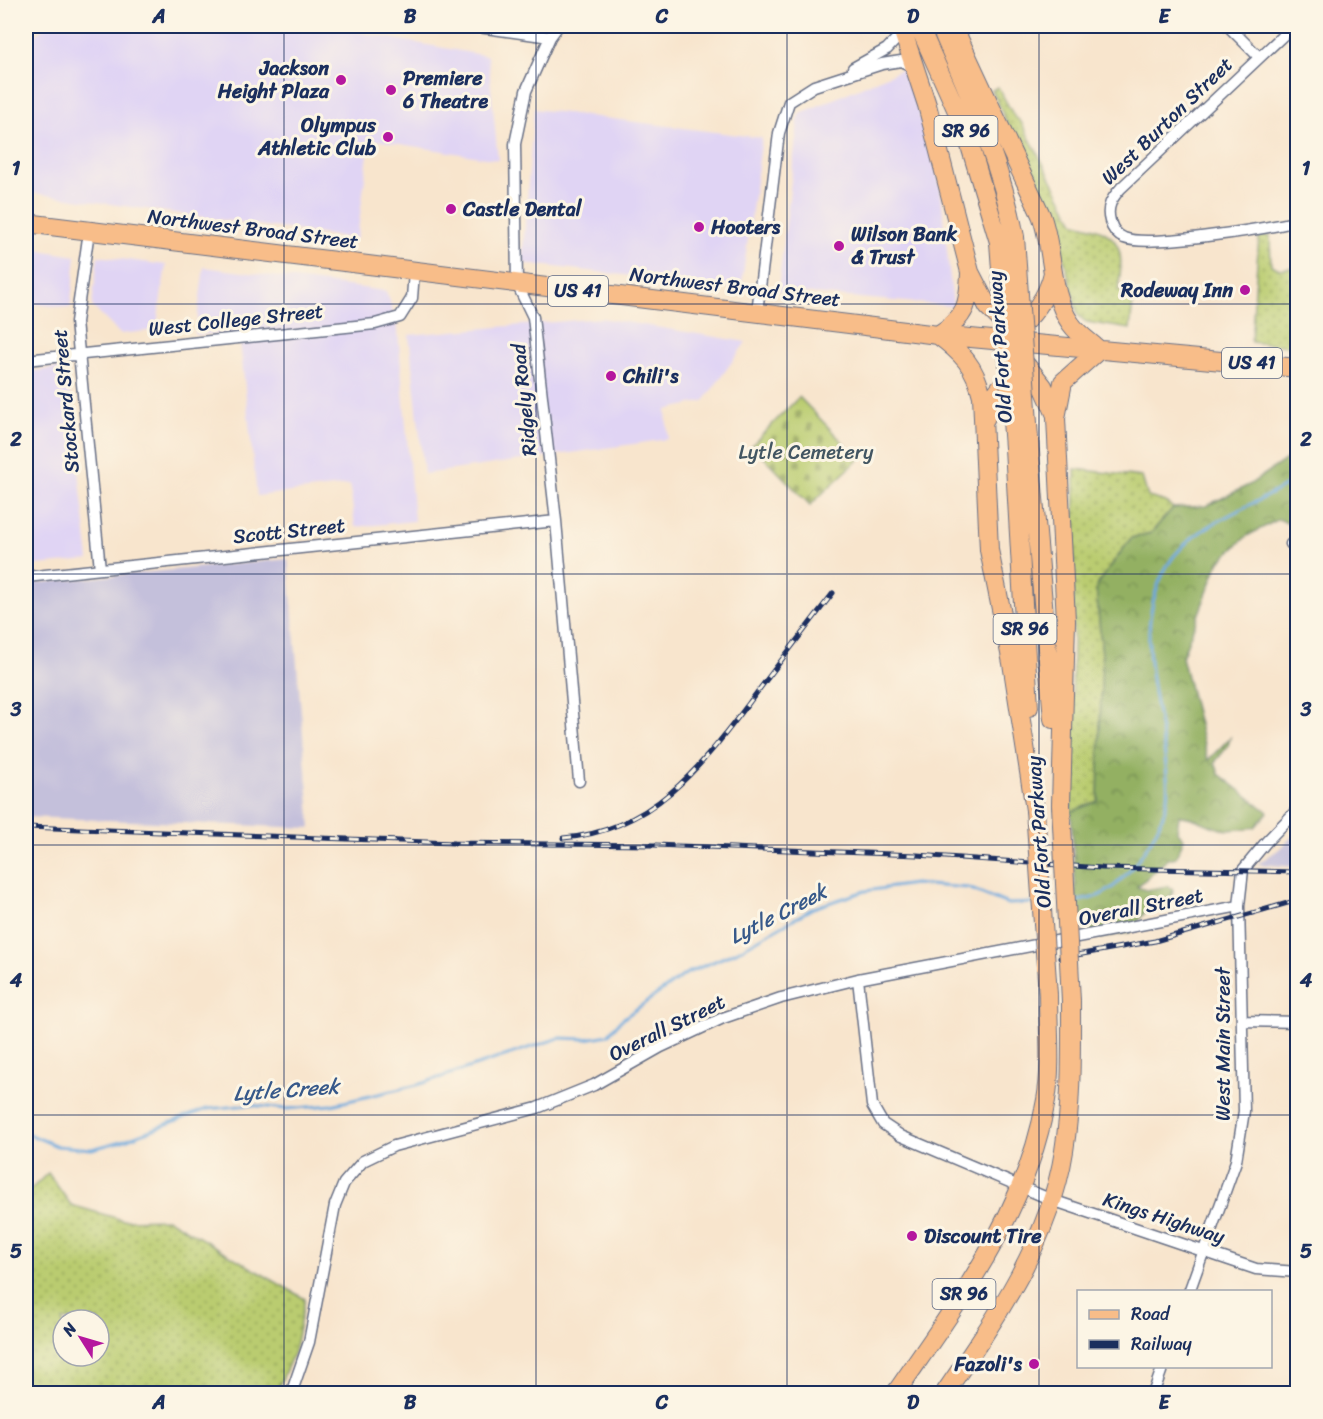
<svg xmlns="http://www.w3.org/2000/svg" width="1323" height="1419" font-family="Sriracha,sans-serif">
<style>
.built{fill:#e0d4f4}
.industrial{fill:#c4c0db}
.grass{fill:url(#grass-dots);stroke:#6a7e66;stroke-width:1.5;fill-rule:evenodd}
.forest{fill:url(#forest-crowns);stroke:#577060;stroke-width:1.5}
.cemetery{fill:url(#cemetery-stones);stroke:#6a7e66;stroke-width:1.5}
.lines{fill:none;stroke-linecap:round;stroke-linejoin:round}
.stream{stroke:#6ca8dd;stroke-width:3}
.street-casing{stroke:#686f85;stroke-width:13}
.primary-casing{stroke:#686f85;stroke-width:20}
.street{stroke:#fff;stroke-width:10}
.primary{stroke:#f8bd89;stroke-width:18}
.rail-casing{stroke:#1b2f5e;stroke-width:5}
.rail{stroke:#fcf5e5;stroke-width:3;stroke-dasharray:9;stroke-linecap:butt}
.primary-bridge-casing{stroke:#686f85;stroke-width:20;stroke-linecap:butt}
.primary-bridge{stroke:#f8bd89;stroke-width:18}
.grid{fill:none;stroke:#1b2f5e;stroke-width:1.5;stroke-opacity:0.55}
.poi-dot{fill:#b5179e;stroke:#fcf5e5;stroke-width:2}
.labels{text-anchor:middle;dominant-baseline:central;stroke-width:6;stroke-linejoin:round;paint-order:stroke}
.shield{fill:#fcf5e5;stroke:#5e6a86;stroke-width:1.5}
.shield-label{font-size:18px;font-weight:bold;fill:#1b2f5e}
.poi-label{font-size:20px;font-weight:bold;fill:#1b2f5e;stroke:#fcf5e5;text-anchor:start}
.street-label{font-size:20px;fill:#1b2f5e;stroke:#fcf5e5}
.park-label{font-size:20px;fill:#435662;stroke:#fcf5e5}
.water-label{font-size:21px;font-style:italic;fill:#37598a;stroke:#fcf5e5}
.neatline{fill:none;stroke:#1b2f5e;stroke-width:2}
.grid-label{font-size:20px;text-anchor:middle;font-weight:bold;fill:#1b2f5e}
</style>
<defs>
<pattern id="grass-dots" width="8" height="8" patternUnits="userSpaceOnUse" patternTransform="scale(1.5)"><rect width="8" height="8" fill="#bacc6f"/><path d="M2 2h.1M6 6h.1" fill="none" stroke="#96a65e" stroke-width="1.8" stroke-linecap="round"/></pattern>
<pattern id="forest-crowns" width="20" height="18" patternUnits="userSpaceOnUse" patternTransform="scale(1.5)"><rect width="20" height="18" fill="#93b062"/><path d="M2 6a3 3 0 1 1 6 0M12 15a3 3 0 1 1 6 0" fill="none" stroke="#779054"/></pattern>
<pattern id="cemetery-stones" width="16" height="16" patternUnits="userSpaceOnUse" patternTransform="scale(1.5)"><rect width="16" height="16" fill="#bacc6f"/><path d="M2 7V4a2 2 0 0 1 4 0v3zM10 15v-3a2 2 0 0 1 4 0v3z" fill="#96a65e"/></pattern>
</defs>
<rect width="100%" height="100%" fill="#fcf5e5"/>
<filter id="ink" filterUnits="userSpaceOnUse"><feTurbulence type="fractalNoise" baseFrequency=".0167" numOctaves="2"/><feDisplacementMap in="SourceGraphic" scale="12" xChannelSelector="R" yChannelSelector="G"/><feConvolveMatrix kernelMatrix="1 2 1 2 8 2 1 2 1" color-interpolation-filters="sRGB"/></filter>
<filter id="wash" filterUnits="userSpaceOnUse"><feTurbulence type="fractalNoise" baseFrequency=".008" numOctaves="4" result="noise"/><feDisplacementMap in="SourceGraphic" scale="24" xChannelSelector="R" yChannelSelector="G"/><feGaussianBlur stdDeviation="1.35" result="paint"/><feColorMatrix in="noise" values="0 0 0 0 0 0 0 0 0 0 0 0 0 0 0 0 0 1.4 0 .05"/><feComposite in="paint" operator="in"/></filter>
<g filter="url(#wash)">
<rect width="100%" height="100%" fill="#f8e5cd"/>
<path class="built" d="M47,26H322L488,56L498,160L370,139L357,239L26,192V42Z
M905,68L940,185L953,306L778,291L799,114Z
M534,109L762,138L741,289L522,263Z
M26,248L76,256L70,308L26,303Z
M98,256L166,265L156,330L120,334L92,306Z
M204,267L385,291L389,298L398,332L414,521L355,527L350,485L257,496L239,333L195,335Z
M601,318L746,342L704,401L666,410L668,439L424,474L409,335Z
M67,367L89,560L26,566V372Z"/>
<path class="industrial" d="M288,559L311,828L26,817V584Z
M1297,832V867L1257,864L1278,850Z"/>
<path class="grass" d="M998,87L1014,116L1021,122L1074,222C1083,226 1093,226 1102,231C1127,243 1121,269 1118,291L1134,292L1130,329L1086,322L1078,315L1058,235L992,90Z
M1270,235L1271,265L1280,269L1295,267L1297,264V347L1251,342L1259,237Z
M1075,469L1142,477L1148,497L1166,502L1173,508L1151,533L1131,538L1096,587L1102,655L1098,801L1071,812Z
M48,1173L71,1205L123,1220L168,1219L305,1299L294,1352L276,1393H26V1194ZM63,1320H99V1356H63Z"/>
<path class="forest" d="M1297,452V528L1279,519L1247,536L1219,562L1182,657L1208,760L1230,738L1228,746L1215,762L1219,774L1268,812L1255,827C1244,829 1232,831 1221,829C1207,826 1193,815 1179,816L1177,831L1184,839L1176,857L1168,859L1137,887L1146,890L1168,886L1173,890L1172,895L1147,909L1131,932L1101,938L1087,927L1078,929L1071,812L1098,801L1102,655L1096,587L1131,538L1151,533L1173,508L1206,506L1249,485Z"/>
<path class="cemetery" d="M799,397L859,459L810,505L752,445Z"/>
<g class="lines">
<path class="stream" d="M1073,901C1099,900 1113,890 1130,870C1144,853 1157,833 1164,812C1170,795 1167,774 1165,757C1157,693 1132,628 1167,566C1195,520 1257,508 1298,477
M26,1133L57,1146L92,1149L122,1141L207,1109L250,1105L286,1109L331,1105L417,1085L559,1038L586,1039L608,1035L621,1020L687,973L736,952L813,908L865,891L914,884L968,888L1008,904L1036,903"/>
</g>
</g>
<g filter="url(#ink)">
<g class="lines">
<defs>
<path id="street" d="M471,26L550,37
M558,26L550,37L526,91L515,144L517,284L533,317L556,521L579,781
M1228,26L1259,57
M1293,26L1121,188C1112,198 1106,207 1110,221C1112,228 1116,235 1124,238C1148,248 1268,228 1298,221
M853,68L887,49L903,32
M89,231L76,322L100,569
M757,312L779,133L789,102L814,86L882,64L901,61L916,68
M26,360L375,324L400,317L412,298L414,272
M1291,544L1298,549
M26,577L556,521
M858,979L872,1105L883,1124L901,1136L1052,1200L1256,1269L1298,1272
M1243,1021L1298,1022
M1189,1292L1236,1161L1244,1111L1239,906L1243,870L1267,841L1298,809
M291,1394L309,1342L335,1205L344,1183L363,1161L394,1146L537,1108L594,1085L661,1047L723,1018L781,998L858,979L1239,906
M1153,1394L1163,1366"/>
<path id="primary" d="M901,26L927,105L970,272L988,307L1013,332
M919,26L965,129L999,242
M940,26C970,95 1001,163 1015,237
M953,26L1041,215C1054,249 1049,293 1071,324C1078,334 1090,342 1099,350
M26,223L938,335L1298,368
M970,272C969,305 966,317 938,335C962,353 975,366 982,396L989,550L1012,663L1035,810
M1013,332C1032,318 1048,296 1053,273
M1019,356L1043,386L1055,413
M985,419L996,393L1015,368
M1014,448L1029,707
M1030,452L1053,719
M1061,805L1066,621L1056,418L1063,382L1099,350
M895,1394C958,1302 1027,1212 1046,1100C1052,1067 1048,1028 1048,995
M944,1394C995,1320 1050,1241 1064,1151C1072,1101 1071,1052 1071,1001"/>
</defs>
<use href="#street" class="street-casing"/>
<use href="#primary" class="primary-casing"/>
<use href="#street" class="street"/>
<use href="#primary" class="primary"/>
<defs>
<path id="rail" d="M26,827L454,843L654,845L917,855L1102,868L1298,872
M563,838C654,831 702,765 752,699C779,663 806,628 833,593
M1060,958L1155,941L1298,900"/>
</defs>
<use href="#rail" class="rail-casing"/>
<use href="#rail" class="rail"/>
<defs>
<path id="primary-bridge" d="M1015,237L1030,452
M999,242L1014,448
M1061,805L1071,1001
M1035,810L1048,995"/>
</defs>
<use href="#primary-bridge" class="primary-bridge-casing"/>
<use href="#primary-bridge" class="primary-bridge"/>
</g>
</g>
<path class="grid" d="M284,26V1394M536,26V1394M787,26V1394M1039,26V1394M26,304H1298M26,574H1298M26,845H1298M26,1115H1298"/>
<g class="poi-dot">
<circle cx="341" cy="80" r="6"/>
<circle cx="391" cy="90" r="6"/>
<circle cx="388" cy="137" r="6"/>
<circle cx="451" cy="209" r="6"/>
<circle cx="699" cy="227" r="6"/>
<circle cx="839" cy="246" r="6"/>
<circle cx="1245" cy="290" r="6"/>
<circle cx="611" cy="376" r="6"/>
<circle cx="912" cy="1236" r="6"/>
<circle cx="1034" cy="1364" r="6"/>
</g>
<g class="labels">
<g class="shield">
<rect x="934.5" y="116" width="63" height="30" rx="4.5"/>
<rect x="548" y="276" width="60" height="30" rx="4.5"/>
<rect x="1222" y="348" width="60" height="30" rx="4.5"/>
<rect x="993.5" y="614" width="63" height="30" rx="4.5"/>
<rect x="932.5" y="1279" width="63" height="30" rx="4.5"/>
</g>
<g class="shield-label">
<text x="966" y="131">SR 96</text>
<text x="578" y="291">US 41</text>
<text x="1252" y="363">US 41</text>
<text x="1025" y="629">SR 96</text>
<text x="964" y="1294">SR 96</text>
</g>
<g class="poi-label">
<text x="329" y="68" text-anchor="end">Jackson<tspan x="329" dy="23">Height Plaza</tspan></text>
<text x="403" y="78">Premiere<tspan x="403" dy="23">6 Theatre</tspan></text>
<text x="376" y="125" text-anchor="end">Olympus<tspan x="376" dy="23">Athletic Club</tspan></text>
<text x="463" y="209">Castle Dental</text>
<text x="711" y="227">Hooters</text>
<text x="851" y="234">Wilson Bank<tspan x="851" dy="23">&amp; Trust</tspan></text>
<text x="1233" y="290" text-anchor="end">Rodeway Inn</text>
<text x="623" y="376">Chili's</text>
<text x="924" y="1236">Discount Tire</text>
<text x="1022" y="1364" text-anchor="end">Fazoli's</text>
</g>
<g class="street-label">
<text transform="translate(1167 121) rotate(-44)">West Burton Street</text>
<text transform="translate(253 229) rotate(7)">Northwest Broad Street</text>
<text transform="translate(735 287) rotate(7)">Northwest Broad Street</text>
<text transform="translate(236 320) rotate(-6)">West College Street</text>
<text transform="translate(1000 347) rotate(-94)">Old Fort Parkway</text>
<text transform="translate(524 400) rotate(-96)">Ridgely Road</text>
<text transform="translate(66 401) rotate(-95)">Stockard Street</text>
<text transform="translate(289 531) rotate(-6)">Scott Street</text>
<text transform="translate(1039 832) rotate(-94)">Old Fort Parkway</text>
<text transform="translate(1141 907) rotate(-11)">Overall Street</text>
<text transform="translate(667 1028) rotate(-26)">Overall Street</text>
<text transform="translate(1223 1044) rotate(-90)">West Main Street</text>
<text transform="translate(1164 1218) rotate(18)">Kings Highway</text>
</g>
<g class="park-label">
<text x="806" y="452">Lytle Cemetery</text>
</g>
<g class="water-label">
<text transform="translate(778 914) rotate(-27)">Lytle Creek</text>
<text transform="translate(286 1090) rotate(-4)">Lytle Creek</text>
</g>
</g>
<rect width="1323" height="1419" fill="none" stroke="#fcf5e5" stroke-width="66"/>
<rect x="1077" y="1290" width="195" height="78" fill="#fcf5e5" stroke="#a2a6af" stroke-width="1.5"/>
<rect x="1089" y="1310" width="30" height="9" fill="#f8bd89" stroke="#a2a6af" stroke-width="1.5"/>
<text x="1131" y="1320" font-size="18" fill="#1b2f5e">Road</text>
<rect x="1089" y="1340" width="30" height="9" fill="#1b2f5e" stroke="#a2a6af" stroke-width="1.5"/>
<text x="1131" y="1350" font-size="18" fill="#1b2f5e">Railway</text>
<g transform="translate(81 1338) rotate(307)"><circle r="28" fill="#fcf5e5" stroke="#a2a6af" stroke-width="1.5"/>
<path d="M0-4.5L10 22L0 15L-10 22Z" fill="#b5179e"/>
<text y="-9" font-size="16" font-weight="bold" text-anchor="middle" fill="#1b2f5e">N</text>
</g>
<rect x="33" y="33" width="1257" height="1353" class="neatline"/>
<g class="grid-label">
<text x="159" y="23">A</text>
<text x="410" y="23">B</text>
<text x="662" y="23">C</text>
<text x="913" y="23">D</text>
<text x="1164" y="23">E</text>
<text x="16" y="175">1</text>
<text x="1306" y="175">1</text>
<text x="16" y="446">2</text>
<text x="1306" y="446">2</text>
<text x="16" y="716">3</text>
<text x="1306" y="716">3</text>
<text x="16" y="987">4</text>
<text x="1306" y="987">4</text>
<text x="16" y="1258">5</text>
<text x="1306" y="1258">5</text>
<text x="159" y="1409">A</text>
<text x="410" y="1409">B</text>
<text x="662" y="1409">C</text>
<text x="913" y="1409">D</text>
<text x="1164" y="1409">E</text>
</g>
</svg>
